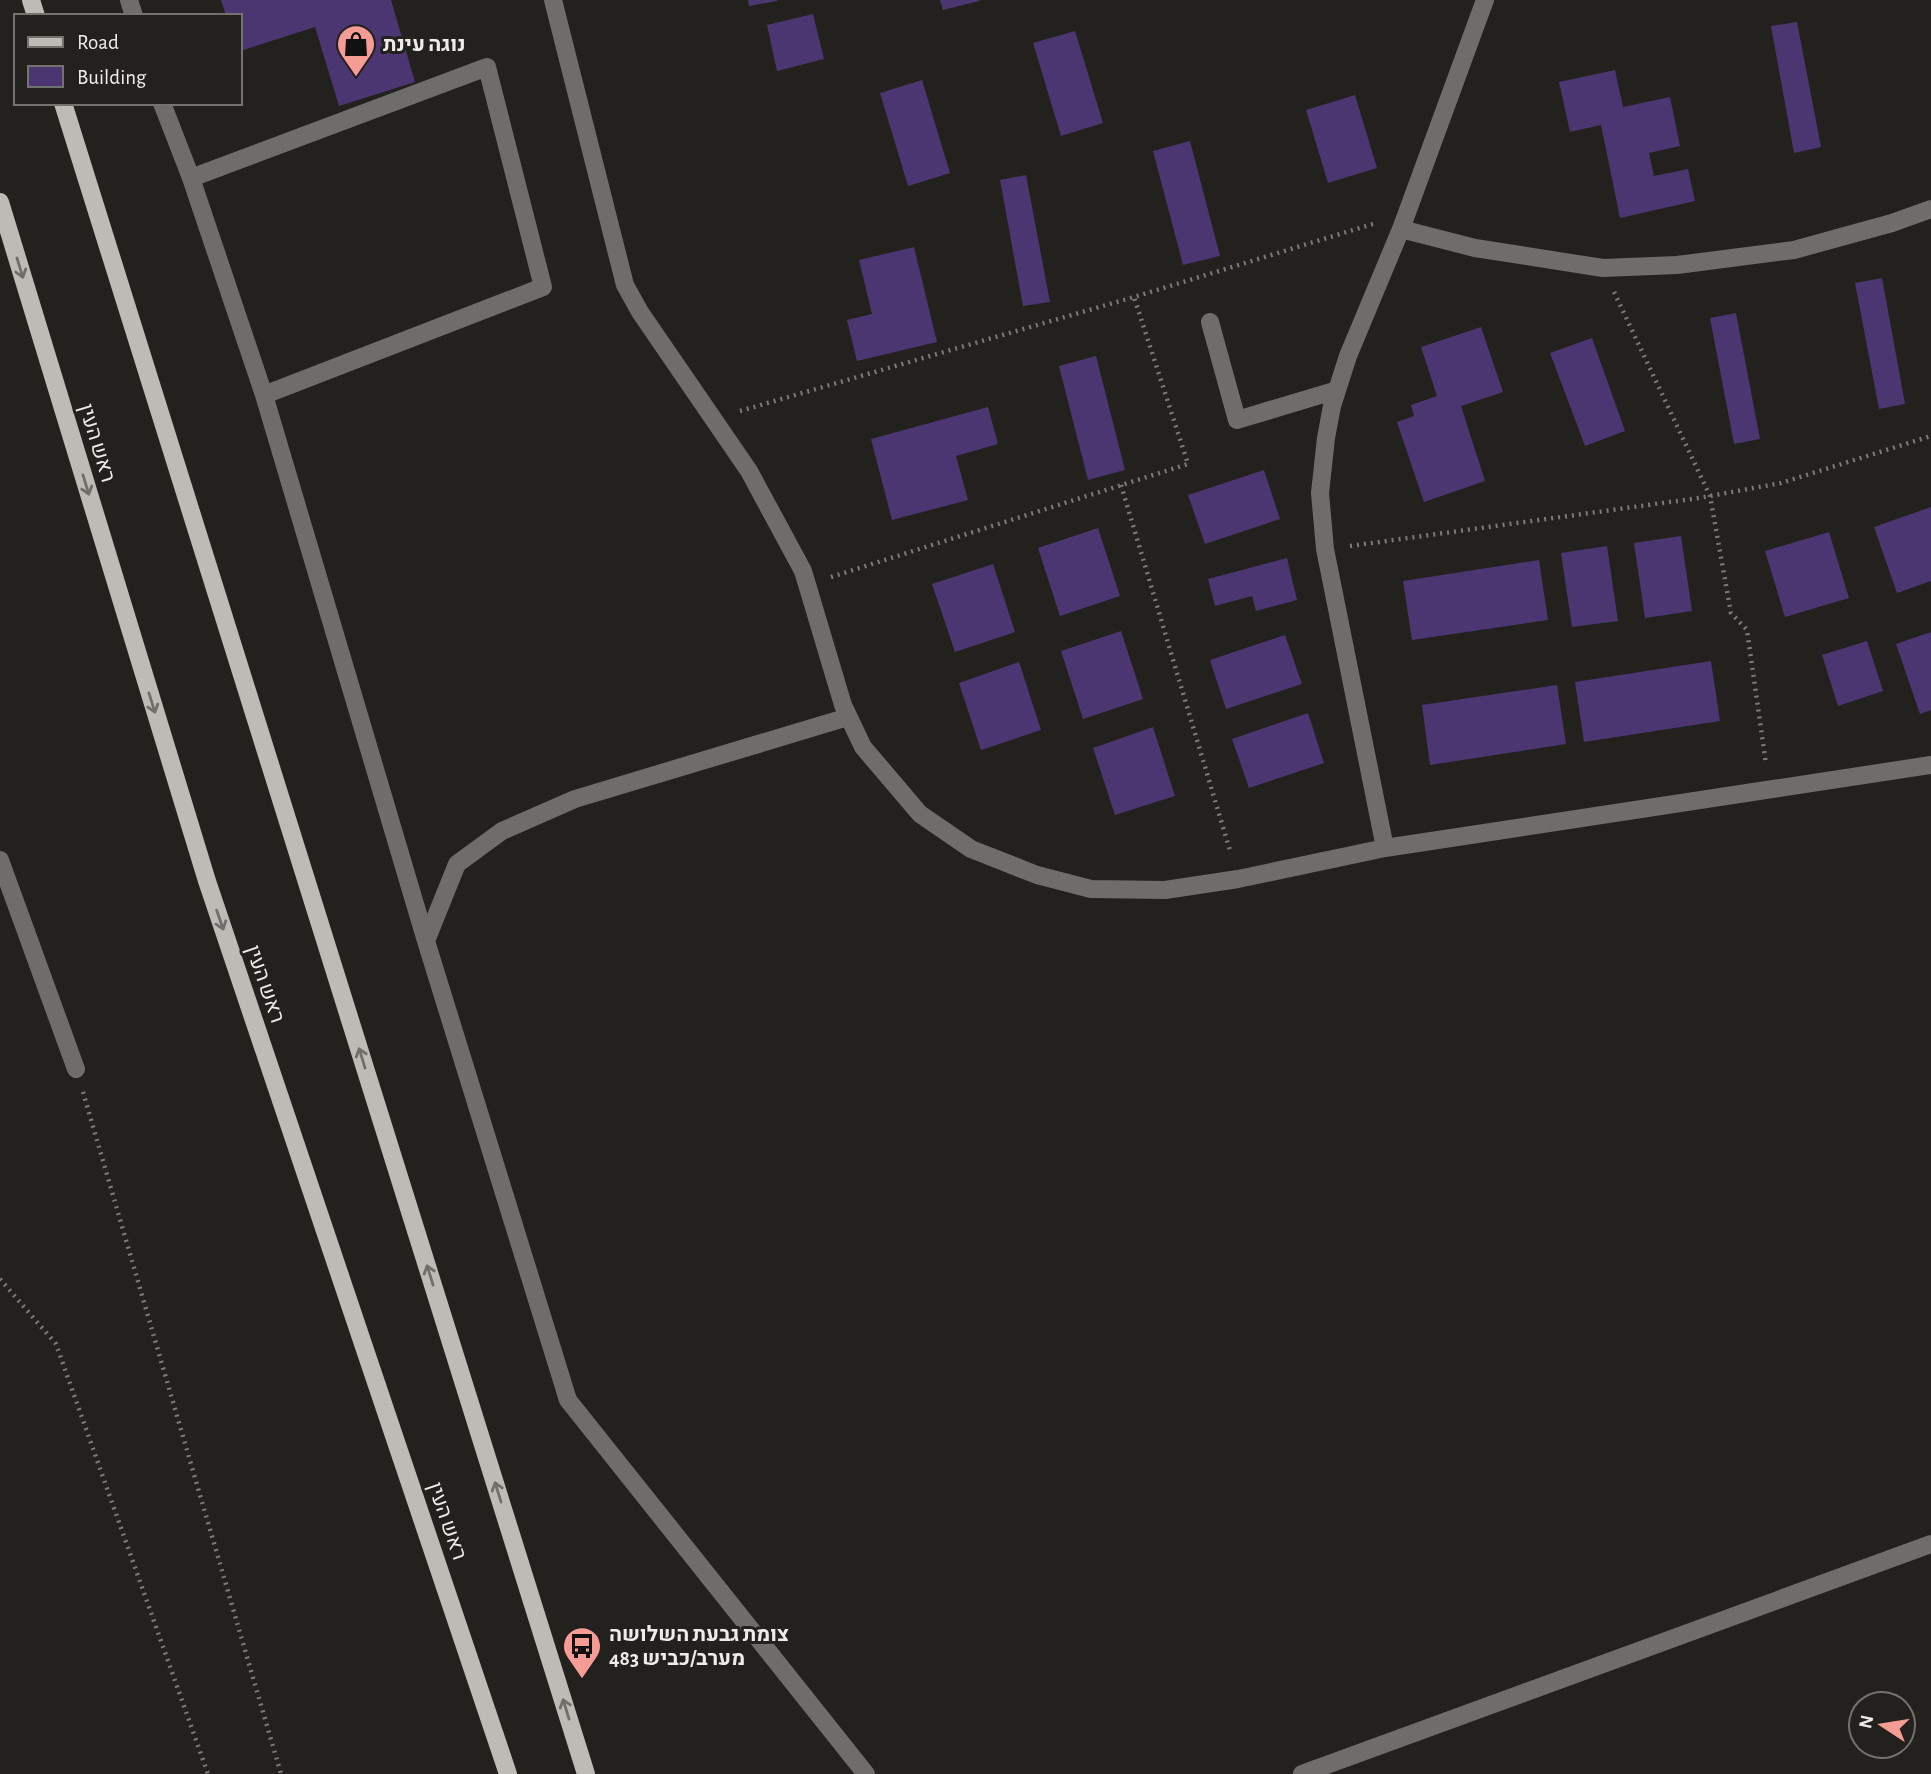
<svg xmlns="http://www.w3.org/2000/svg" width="1931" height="1774" font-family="'Alegreya Sans',Heebo,sans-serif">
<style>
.building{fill:#4b3671}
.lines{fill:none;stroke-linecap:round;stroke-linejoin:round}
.path{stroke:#7c7a77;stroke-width:4.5;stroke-dasharray:2 5;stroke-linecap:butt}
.minor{stroke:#6e6d6b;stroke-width:18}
.major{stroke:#bdbbb6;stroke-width:18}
.oneway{stroke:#706e6a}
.labels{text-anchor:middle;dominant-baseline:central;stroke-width:6;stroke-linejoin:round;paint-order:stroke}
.poi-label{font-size:21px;font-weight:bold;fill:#edece9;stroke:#23211d;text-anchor:start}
.street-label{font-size:21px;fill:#edece9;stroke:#23211d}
</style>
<rect width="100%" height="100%" fill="#23211d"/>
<path class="building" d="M221,0H391L415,82L339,106L315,27L240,51V16H226Z
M748,0H777V1L749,6Z
M940,0H979V1L943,10Z
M813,14L824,59L777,71L767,25Z
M1797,22L1821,147L1794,153L1771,26Z
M1075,31L1103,123L1061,136L1033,43Z
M1615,70L1623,107L1670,97L1680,146L1649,153L1654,176L1688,169L1695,201L1620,218L1601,125L1570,132L1559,82Z
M922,80L950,173L908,186L880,93Z
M1355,95L1377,168L1328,183L1306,110Z
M1190,141L1220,256L1183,265L1153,151Z
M1026,175L1050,302L1023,306L1000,180Z
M914,247L937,342L857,361L847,320L872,314L859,260Z
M1882,278L1905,404L1879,409L1855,283Z
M1736,313L1760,439L1734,444L1710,318Z
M1481,327L1503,392L1461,406L1485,481L1424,502L1397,422L1414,416L1411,405L1437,396L1421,347Z
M1592,338L1625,431L1585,446L1550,353Z
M1096,356L1125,470L1088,480L1059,366Z
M988,407L998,444L956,456L968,500L892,520L871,439Z
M1264,470L1280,519L1205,544L1188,495Z
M1931,507V581L1897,593L1874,527Z
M1098,528L1120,596L1060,616L1038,548Z
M1829,532L1849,598L1785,617L1765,551Z
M1681,536L1692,611L1645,618L1634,543Z
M1607,546L1618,621L1572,627L1561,553Z
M1287,558L1297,600L1256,611L1252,596L1215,606L1208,579Z
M1539,560L1548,620L1412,640L1403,581Z
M993,564L1015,632L955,652L932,584Z
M1121,631L1143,699L1083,719L1061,651Z
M1931,632V710L1920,714L1896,644Z
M1285,635L1302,684L1226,709L1210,660Z
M1867,641L1883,691L1838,706L1822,655Z
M1711,661L1720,721L1584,742L1575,682Z
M1019,662L1041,730L981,750L959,683Z
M1557,685L1566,744L1430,765L1422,705Z
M1308,713L1324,763L1249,788L1232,739Z
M1153,727L1175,796L1115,815L1093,748Z"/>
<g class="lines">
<path class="path" d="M1614,292L1710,496L1731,613L1747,630L1766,764
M740,411L1134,297L1376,223
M1121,485L1231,854
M1350,546L1699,498L1781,483L1931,436
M831,577L1188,464L1134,297
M83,1092L281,1774
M0,1279L56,1344L208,1774"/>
<path class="minor" d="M129,0L134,16
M553,0L625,285L640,312L749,471L803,571L843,705L863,747L920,814L971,849L1037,875L1091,889L1165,890L1238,879L1385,848L1931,765
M162,103L191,178L264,395L426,941L568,1400L866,1774
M191,178L487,67L543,287L264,395
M1401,229L1475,248L1603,268L1677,265L1794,250L1892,223L1931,209
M1210,322L1237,420L1337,390
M1385,848L1325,549L1320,493L1326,438L1332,406L1348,356L1401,229L1485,0
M0,860L76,1069
M426,941L457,864L502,831L575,799L848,717
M1302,1774L1931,1544"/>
<path class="major" d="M31,0L36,16
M63,103L586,1774
M0,202L207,881L508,1774"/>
</g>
<defs><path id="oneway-shaft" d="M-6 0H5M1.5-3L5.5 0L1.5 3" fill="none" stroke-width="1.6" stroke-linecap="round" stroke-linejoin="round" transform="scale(1.75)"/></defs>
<g class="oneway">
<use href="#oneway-shaft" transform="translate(20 268) rotate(73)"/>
<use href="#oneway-shaft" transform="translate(86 485) rotate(73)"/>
<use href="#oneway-shaft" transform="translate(152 703) rotate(73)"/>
<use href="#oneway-shaft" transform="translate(220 920) rotate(71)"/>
<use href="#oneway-shaft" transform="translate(362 1058) rotate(-107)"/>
<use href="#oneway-shaft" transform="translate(430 1275) rotate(-107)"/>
<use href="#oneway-shaft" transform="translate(498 1492) rotate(-107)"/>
<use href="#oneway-shaft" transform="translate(566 1709) rotate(-107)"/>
</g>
<defs>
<symbol id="shop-pin" viewBox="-11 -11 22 30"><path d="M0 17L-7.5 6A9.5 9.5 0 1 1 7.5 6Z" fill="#f59c95" stroke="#23211d"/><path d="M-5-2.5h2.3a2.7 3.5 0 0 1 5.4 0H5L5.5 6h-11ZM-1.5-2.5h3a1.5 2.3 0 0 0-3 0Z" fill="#111"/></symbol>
<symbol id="bus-pin" viewBox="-11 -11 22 30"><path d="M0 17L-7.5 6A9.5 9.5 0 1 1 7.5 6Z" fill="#f59c95" stroke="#23211d"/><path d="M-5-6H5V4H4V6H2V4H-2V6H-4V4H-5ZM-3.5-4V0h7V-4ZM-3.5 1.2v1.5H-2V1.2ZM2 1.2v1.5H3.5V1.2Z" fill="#111"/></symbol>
</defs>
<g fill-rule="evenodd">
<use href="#shop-pin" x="334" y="22" width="44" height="60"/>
<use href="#bus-pin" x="560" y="1624" width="44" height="60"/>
</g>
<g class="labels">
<g class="poi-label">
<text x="383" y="44">נוגה עינת</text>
<text x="609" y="1634">צומת גבעת השלושה<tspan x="609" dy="24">מערב/כביש 483</tspan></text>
</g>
<g class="street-label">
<text transform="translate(97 443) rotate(73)">ראש העין</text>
<text transform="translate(265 984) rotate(71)">ראש העין</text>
<text transform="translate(447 1521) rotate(71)">ראש העין</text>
</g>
</g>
<rect x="14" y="14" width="228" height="91" fill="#23211d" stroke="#74726f" stroke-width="2"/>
<rect x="28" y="37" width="35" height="10" fill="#bdbbb6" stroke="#74726f" stroke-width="2"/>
<text x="77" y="49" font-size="21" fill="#edece9">Road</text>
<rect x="28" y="66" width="35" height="21" fill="#4b3671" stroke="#74726f" stroke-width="2"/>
<text x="77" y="84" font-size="21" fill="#edece9">Building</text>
<g transform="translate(1882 1725) rotate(282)"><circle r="33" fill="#23211d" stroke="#74726f" stroke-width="2"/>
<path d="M0-5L12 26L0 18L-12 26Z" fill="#f59c95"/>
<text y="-10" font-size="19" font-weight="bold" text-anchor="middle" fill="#edece9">N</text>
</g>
</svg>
